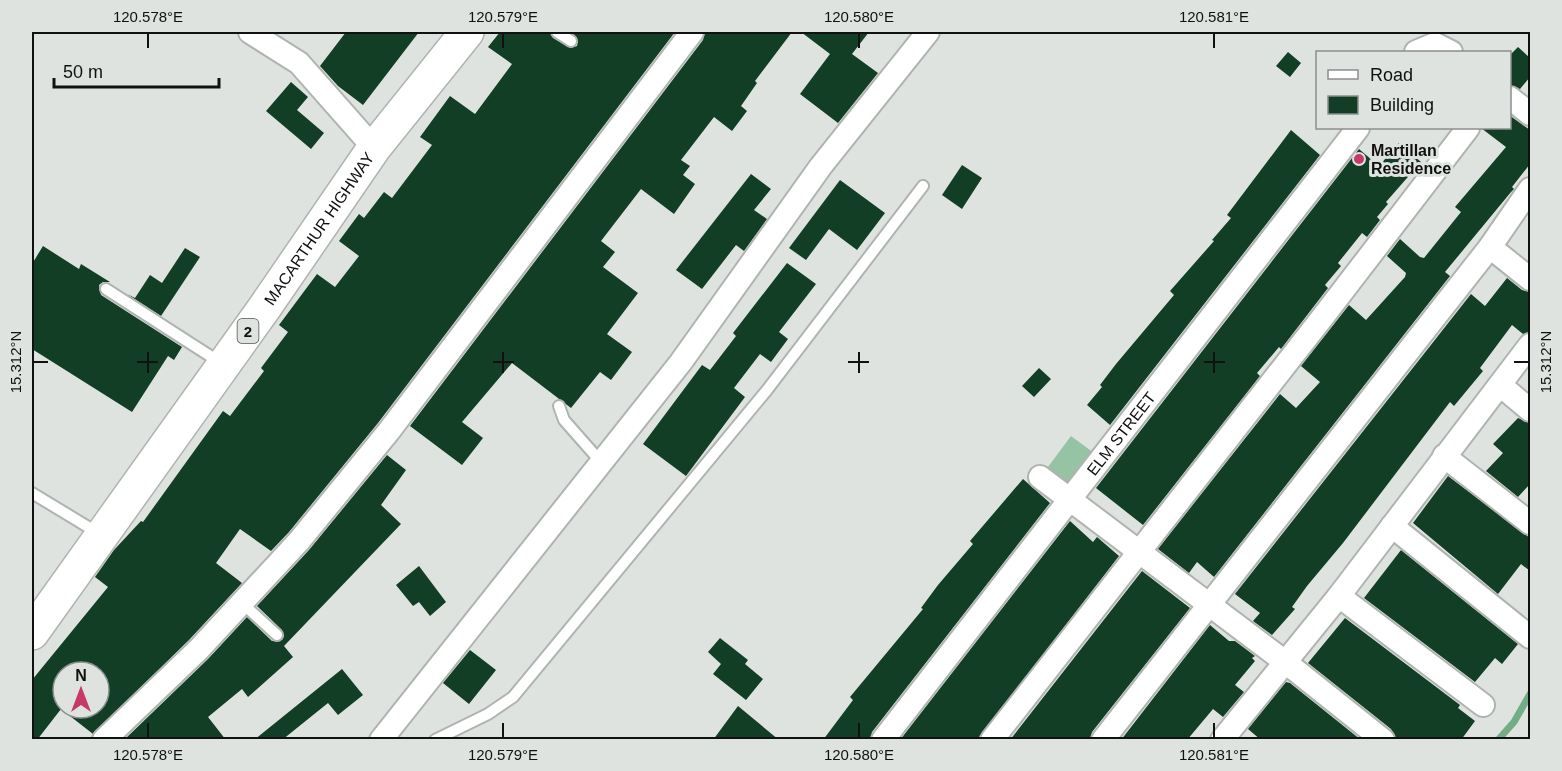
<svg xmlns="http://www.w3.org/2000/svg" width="1562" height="771" font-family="Arial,sans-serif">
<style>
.green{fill:#96c3a3}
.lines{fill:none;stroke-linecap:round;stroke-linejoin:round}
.stream{stroke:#72ad85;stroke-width:7}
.building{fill:#113e24;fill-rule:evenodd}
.lane-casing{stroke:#afb4b1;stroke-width:14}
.street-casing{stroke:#afb4b1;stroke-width:26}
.highway-casing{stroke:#afb4b1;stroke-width:36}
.lane{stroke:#fff;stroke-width:10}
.street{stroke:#fff;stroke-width:22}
.highway{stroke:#fff;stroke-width:33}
.ticks{fill:none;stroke:#101211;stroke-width:2}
.poi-dot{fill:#c63a6a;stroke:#dfe3e0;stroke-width:2}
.labels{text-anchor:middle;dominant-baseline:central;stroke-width:6;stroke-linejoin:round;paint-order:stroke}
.shield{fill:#dfe3e0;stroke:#4e514f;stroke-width:1.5}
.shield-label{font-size:15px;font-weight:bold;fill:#101211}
.poi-label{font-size:16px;font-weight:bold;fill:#101211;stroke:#dfe3e0;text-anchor:start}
.street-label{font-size:16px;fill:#101211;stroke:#dfe3e0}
.neatline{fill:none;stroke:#101211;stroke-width:2}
.ticks-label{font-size:15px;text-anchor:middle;fill:#101211}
</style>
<rect width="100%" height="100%" fill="#dfe3e0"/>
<path class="green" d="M1071,436L1098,456L1070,491L1045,471Z"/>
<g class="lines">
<path class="stream" d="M1498,740L1514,722L1530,694"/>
</g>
<path class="building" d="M346,32H419L363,105L338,86L320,66Z
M500,32H550L553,38L571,48L577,46L578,41L570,32H675L378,423L289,532L271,551L240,529L216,563L242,583L189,640L93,734L61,709L37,740H32V680L108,587L95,577L114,550L141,521L143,522L223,411L230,416L264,371L261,368L288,332L279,325L317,274L335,287L359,256L339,241L359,214L364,218L384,192L392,198L432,145L420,137L450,96L475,114L512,64L488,47ZM63,672H99V708H62Z
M705,32H792L755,81L757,83L741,106L747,111L732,131L714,117L681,160L690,166L683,175L695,184L674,214L641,189L601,241L615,252L603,267L638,293L607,334L632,352L611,380L600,372L571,408L512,363L462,422L483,438L462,465L410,426L703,40Z
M801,32H869L852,54L878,73L838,123L800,94L830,54Z
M1518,47L1530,58V77L1520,89L1509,85V56Z
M1288,52L1301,63L1290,77L1276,66Z
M291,82L308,97L297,110L324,133L311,149L266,111Z
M1509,115L1530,130V164L1512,187L1514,189L1511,192L1445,272L1450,276L1214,577L1197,562L1189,573L1158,549L1280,394L1296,408L1320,382L1301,366L1349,305L1366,320L1405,277L1406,273L1387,256L1400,239L1420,257L1424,258L1461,212L1455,207L1506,147L1481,128H1509Z
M1291,130L1320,155L1110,425L1087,405L1102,387L1100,385L1116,364L1174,295L1170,291L1214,241L1212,240L1231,218L1227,215Z
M1399,143L1421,162L1386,202L1388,204L1377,217L1380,220L1367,237L1362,233L1338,263L1341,266L1325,285L1328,288L1281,349L1279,347L1257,373L1260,376L1143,525L1096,488L1359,149L1379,166Z
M962,165L982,178L962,209L942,195Z
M751,174L771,189L754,210L767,219L744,251L736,245L702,289L676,270Z
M840,180L885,213L857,250L829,229L806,260L789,248Z
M43,246L79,269L81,264L110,282H103L99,285L101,295L182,347L174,360L168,356L132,412L32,349V264Z
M185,248L200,257L161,316L127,294L135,298L150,275L162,283Z
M787,263L816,284L779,332L788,339L771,362L760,354L734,388L745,397L686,476L643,444L702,365L710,370L736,336L733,333Z
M1507,278L1522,290L1530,292V332L1523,334L1512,325L1480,368L1483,371L1454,406L1450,402L1343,543L1307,586L1292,607L1295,609L1272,635L1253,621L1260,613L1235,594L1471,294L1485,306Z
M1039,368L1051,379L1034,397L1022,386Z
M1518,418L1530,423V484L1518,497L1486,471L1503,453L1493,444Z
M387,455L406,470L381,505L401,524L284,646L293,657L248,697L242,689L208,717L226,740H124L208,659L247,617L272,641L282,640L284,636L282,630L257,606L309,550Z
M1448,476L1530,538V571L1521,564L1498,594L1413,523Z
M1023,479L1050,503L872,732L870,740H823L853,700L850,697L923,609L921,608L938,585L973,544L970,541Z
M1070,521L1093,542L1097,537L1119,556L980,736L976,740H900Z
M1401,550L1518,644L1502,664L1495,658L1475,682L1364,598Z
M419,566L446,602L430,616L419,602L413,606L396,585Z
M1142,571L1190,608L1092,732L1090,740H1010Z
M1345,618L1460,705L1458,708L1475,721L1461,740H1396L1391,729L1308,663Z
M1210,625L1229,641H1235L1255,656L1252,658L1255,661L1235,685L1244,692L1223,717L1213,709L1187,740H1121Z
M720,638L748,660L745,664L763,679L746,700L713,674L721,664L708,652Z
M470,650L496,670L469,704L443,683Z
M342,669L363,695L338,715L328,703L282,740H254Z
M1286,682L1290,683L1361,740H1261L1248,729Z
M738,706L779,740H713Z"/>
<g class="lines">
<defs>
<path id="lane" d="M557,32L571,41
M106,289L221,363
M559,406L564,420L601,462
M32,493L98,533
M242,603L277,635
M435,740L488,714L513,697L767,390L923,186"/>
<g id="street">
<path d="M250,32L299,63L374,148"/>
<path d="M1416,52L1435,44L1451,52"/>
<path d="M1510,98L1530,114"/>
<path d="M1490,247L1530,279"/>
<path d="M1500,385L1530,410"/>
<path d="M1444,456L1530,523"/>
<path d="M1040,477L1284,661L1383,740"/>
<path d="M1392,526L1530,637"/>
<path d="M1339,596L1483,705"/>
<path d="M104,740L199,649L299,541L389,431L692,32"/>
<path d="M381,740L681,362L821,166L928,32"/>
<path id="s1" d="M883,740L1358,128"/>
<path d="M992,740L1322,318L1468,128"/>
<path d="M1103,740L1490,247L1530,189"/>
<path d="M1222,740L1339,596L1530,345"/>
</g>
<g id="highway">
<path id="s2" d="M32,633L265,307L374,148L467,32"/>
</g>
</defs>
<use href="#lane" class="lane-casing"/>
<use href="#street" class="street-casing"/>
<use href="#highway" class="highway-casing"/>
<use href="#lane" class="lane"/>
<use href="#street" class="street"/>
<use href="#highway" class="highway"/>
</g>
<path class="ticks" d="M148,33V48M503,33V48M859,33V48M1214,33V48M148,352V373M503,352V373M859,352V373M1214,352V373M33,362H48M137,362H158M493,362H514M848,362H869M1204,362H1225M1514,362H1529M148,723V738M503,723V738M859,723V738M1214,723V738"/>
<circle class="poi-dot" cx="1359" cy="159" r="6"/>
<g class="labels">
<rect class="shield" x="237.5" y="319" width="21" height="24" rx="4.5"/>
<g class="shield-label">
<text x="248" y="331">2</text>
</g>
<g class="poi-label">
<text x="1371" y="150">Martillan<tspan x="1371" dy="18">Residence</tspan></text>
</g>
<g class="street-label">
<text stroke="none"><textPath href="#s2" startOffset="496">MACARTHUR HIGHWAY</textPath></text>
<text stroke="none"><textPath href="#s1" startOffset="388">ELM STREET</textPath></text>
</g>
</g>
<rect width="1562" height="771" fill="none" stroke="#dfe3e0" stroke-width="66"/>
<rect x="1316" y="51" width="195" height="78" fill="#dfe3e0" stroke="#8c8f8d" stroke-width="1.5"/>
<rect x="1328" y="70" width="30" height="9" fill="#ffffff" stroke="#8c8f8d" stroke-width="1.5"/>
<text x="1370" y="81" font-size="18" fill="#101211">Road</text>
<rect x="1328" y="96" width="30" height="18" fill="#113e24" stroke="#8c8f8d" stroke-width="1.5"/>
<text x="1370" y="111" font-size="18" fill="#101211">Building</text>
<g transform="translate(81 690)"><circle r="28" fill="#dfe3e0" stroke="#8c8f8d" stroke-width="1.5"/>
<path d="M0-4.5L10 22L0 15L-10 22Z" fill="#c63a6a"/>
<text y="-9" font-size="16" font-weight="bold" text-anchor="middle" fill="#101211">N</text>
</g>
<path d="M54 78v9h165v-9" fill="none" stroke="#101211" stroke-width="3"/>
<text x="63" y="78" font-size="18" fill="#101211" stroke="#dfe3e0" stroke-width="4.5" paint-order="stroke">50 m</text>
<rect x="33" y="33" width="1496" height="705" class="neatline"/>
<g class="ticks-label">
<text x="148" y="22">120.578°E</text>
<text x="503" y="22">120.579°E</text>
<text x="859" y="22">120.580°E</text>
<text x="1214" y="22">120.581°E</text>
<text transform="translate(16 362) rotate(-90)" y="5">15.312°N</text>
<text transform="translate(1546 362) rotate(-90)" y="5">15.312°N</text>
<text x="148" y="760">120.578°E</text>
<text x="503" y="760">120.579°E</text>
<text x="859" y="760">120.580°E</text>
<text x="1214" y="760">120.581°E</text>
</g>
</svg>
